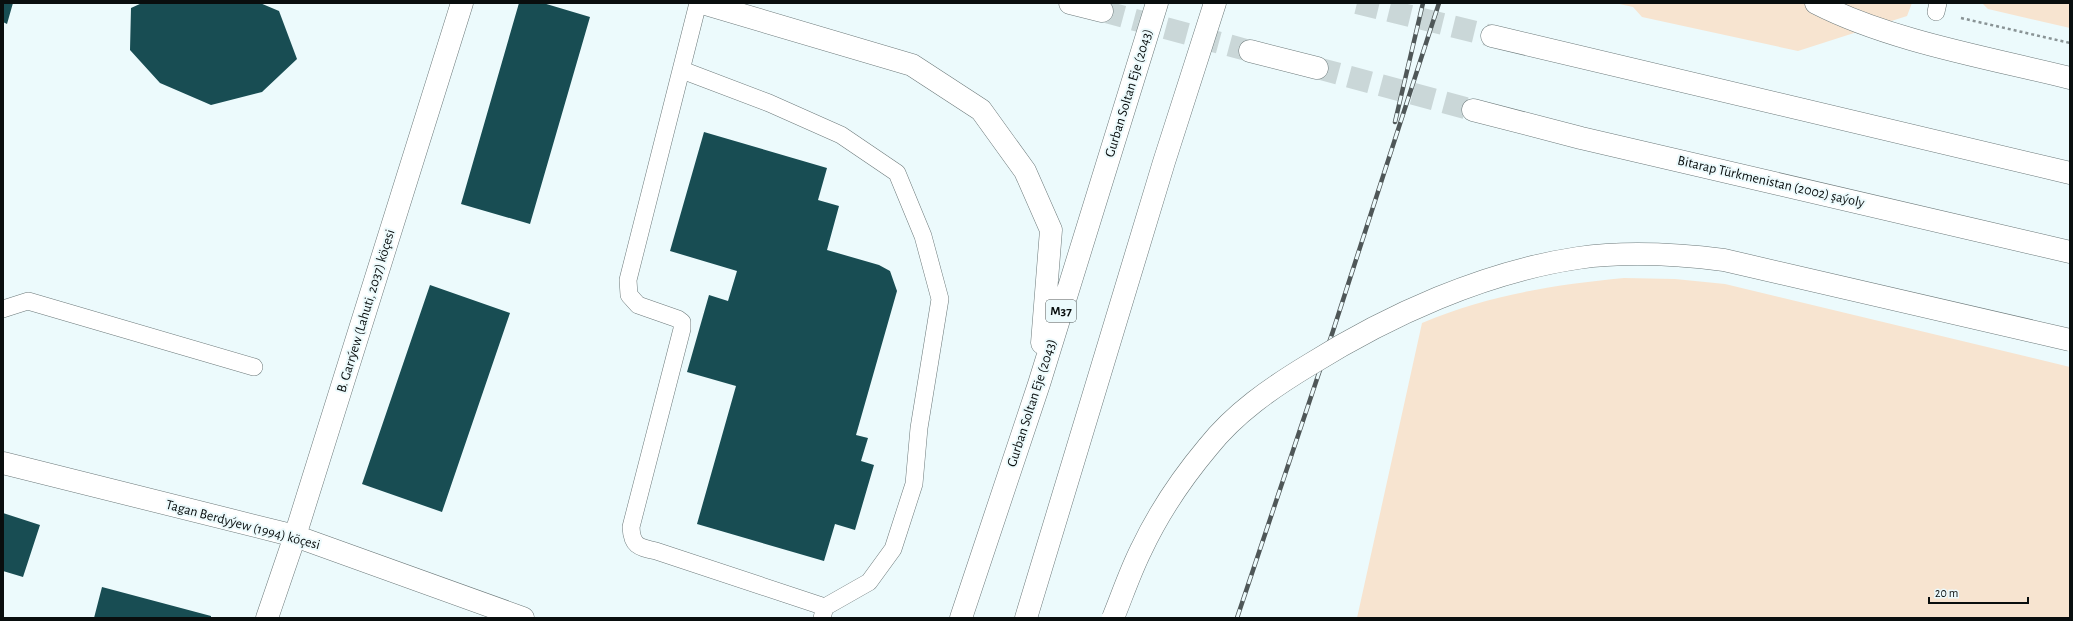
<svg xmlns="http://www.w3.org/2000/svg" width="2073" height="621" font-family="'Alegreya Sans',sans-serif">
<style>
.green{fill:#f7e4d0}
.building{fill:#184d53}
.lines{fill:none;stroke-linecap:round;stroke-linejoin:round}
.secondary-tunnel{stroke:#cad7d8;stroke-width:22;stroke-dasharray:22 11;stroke-linecap:butt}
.service-casing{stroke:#6c797a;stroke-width:18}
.minor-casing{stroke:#6c797a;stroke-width:23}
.secondary-casing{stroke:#6c797a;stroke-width:23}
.trunk-casing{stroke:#6c797a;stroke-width:23}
.path{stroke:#899395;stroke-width:2.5;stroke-dasharray:3 3;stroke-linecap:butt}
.service{stroke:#fff;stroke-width:17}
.minor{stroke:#fff;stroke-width:22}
.secondary{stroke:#fff;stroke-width:22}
.trunk{stroke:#fff;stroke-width:22}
.rail-casing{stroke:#4f5758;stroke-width:4.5}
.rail{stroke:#ecfafc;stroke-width:3;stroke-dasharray:9;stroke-linecap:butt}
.trunk-bridge-casing{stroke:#6c797a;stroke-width:23;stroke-linecap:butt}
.trunk-bridge{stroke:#fff;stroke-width:22}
.labels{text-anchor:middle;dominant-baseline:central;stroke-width:4;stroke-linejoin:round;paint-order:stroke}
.shield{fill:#ecfafc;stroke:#4d5555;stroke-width:1}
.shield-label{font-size:13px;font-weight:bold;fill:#090e0e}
.street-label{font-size:14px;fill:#090e0e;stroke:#ecfafc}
</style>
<rect width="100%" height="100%" fill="#ecfafc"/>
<path class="green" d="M1615,3H1912L1907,16L1798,51L1642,17L1633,7Z
M1982,3H2070V28L1988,9Z
M1624,278L1675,279L1725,284L2070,367V618H1357L1422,323C1488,295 1553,285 1624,278Z"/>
<path class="building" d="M3,3H13L7,24L3,22Z
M142,3H260L279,11L297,59L262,92L211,105L160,83L130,50L131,8Z
M519,3H543L590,17L530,224L461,204Z
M704,132L827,168L818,200L839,206L827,250L879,265L890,271L897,291L856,435L868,438L861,461L874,465L855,530L835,524L824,561L697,524L736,386L687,372L709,295L728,301L737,271L670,251Z
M430,285L510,313L442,512L362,484Z
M3,513L40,525L23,577L3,571Z
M102,587L211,616V618H94Z"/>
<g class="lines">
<path class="secondary-tunnel" d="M1357,3L1492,36
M1102,11L1250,51
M1317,68L1473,110"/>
<defs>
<path id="service" d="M698,3L628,280L629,295L638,305L678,319L682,322V329L631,527C632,546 638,547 656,551L825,607L822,618
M1936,12L1938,3
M682,70L769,103L841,135L897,173L923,236L940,299L919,428L914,484L893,549L869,582L825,607
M3,309L28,301L254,367"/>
<path id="minor" d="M3,463L295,536L523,618
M267,618L295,536L462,3"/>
<path id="secondary" d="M1070,3L1102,11
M1492,36L2070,173
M1250,51L1317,68
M1473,110L1581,138L2070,252"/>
<path id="trunk" d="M702,3L912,65L981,110L1025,171L1051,230L1042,343
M1816,3C1890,41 1989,58 2070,78
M961,618L1039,384L1157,3
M1026,618L1164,162L1215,3"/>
</defs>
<use href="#service" class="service-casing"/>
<use href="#minor" class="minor-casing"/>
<use href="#secondary" class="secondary-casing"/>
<use href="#trunk" class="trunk-casing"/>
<path class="path" d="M1961,18L2070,43"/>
<use href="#service" class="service"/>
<use href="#minor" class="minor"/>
<use href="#secondary" class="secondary"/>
<use href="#trunk" class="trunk"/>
<defs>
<path id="rail" d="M1395,122L1423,3
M1237,618L1333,331L1439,3"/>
</defs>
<use href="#rail" class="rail-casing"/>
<use href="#rail" class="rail"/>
<defs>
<path id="trunk-bridge" d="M1113,618C1122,596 1130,572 1141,550C1158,514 1182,478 1208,447C1235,413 1271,388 1309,365C1389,315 1484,272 1578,258C1627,251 1676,254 1724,260L2070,340"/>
</defs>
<use href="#trunk-bridge" class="trunk-bridge-casing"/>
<use href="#trunk-bridge" class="trunk-bridge"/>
</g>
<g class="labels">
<rect class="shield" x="1046" y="300" width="30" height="22" rx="3"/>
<g class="shield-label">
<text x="1061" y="311">M37</text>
</g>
<g class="street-label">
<text transform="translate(1129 93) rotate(-73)">Gurban Soltan Eje (2043)</text>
<text transform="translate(1771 182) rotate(13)">Bitarap Türkmenistan (2002) şaýoly</text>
<text transform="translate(366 311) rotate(-73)">B. Garrýew (Lahuti, 2037) köçesi</text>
<text transform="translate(1032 403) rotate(-72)">Gurban Soltan Eje (2043)</text>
<text transform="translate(243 525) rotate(15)">Tagan Berdyýew (1994) köçesi</text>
</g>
</g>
<rect width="2073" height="621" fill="none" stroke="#090e0e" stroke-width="8"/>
<path d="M1929 597v6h99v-6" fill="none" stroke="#090e0e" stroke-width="2"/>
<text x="1935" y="597" font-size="12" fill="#090e0e" stroke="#ecfafc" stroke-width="3" paint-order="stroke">20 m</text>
</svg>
